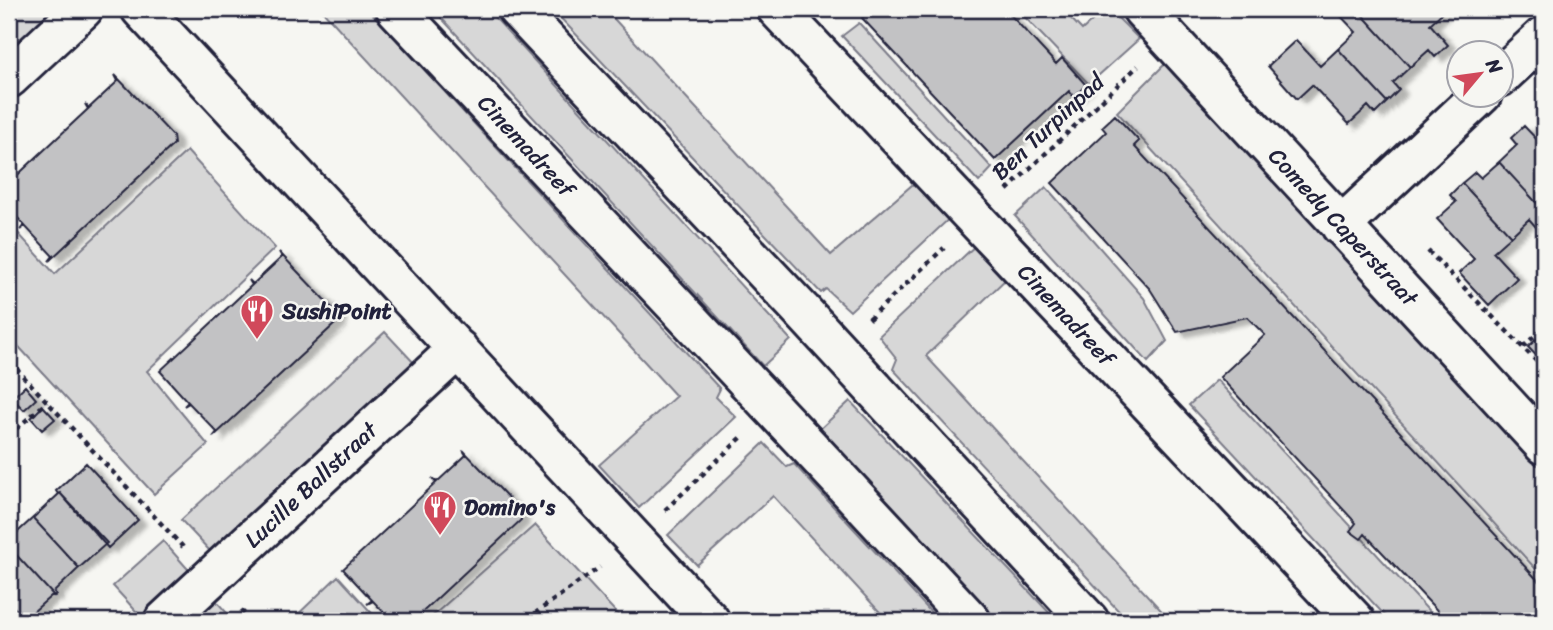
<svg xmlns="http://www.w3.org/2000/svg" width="1553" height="630" font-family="Sriracha,sans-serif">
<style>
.green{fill:#d7d7d7;stroke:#7c7c89;stroke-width:2}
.building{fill:#c2c2c4;stroke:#22223b;stroke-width:2;filter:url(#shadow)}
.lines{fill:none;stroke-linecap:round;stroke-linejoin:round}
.minor-casing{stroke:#22223b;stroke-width:44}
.major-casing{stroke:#22223b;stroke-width:44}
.path{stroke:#22223b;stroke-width:4.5;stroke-dasharray:5 5;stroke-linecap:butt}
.minor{stroke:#f6f6f2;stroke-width:38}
.major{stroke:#f6f6f2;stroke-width:38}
.major-bridge-casing{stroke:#22223b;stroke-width:44;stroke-linecap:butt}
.major-bridge{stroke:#f6f6f2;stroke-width:38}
.labels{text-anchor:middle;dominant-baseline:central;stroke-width:5;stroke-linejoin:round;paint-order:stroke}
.street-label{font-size:23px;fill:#22223b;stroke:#f6f6f2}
.poi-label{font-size:23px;font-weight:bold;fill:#22223b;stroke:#f6f6f2;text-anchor:start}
</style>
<defs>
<filter id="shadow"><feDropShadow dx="8" dy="4.5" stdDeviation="2" flood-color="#0004"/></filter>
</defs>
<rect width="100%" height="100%" fill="#f6f6f2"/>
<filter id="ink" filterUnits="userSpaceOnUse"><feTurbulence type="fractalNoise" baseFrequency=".0143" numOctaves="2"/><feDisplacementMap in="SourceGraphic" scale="14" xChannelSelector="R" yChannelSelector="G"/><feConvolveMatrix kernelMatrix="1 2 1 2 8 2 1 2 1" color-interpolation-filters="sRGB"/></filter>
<g filter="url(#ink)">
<path class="green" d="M9,9H56L9,53Z
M321,9H368L720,389L716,397L736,417L639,508L599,465L676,396Z
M433,9H487L791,340L763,366Z
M552,9H605L831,255L919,179L952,216L850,311L826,289L821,293Z
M1017,9H1062L1082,30L1105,9H1109L1139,39L1089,84Z
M859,23L992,168L979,182L842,36Z
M1166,63L1544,468V578L1117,112Z
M187,151L275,248L147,371L208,445L154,494L9,336V223L55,274Z
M1046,187L1144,298L1167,341L1148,362L1015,216Z
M978,243L1008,277L926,356L1171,621H1128L893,369L897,359L879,336Z
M385,332L415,364L210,551L181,520Z
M1217,380L1438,621H1390L1189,405Z
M850,401L1057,621H998L820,429Z
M764,443L787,467L794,464L939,621H888L773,496L697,565L668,535Z
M535,525L624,621H427Z
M163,541L234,621H145L113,586Z
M338,576L379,621H291Z"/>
<path class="building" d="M871,9H1005L1056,64L1062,58L1086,85L1074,97L1069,91L995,160L862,18Z
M1334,9H1357L1410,67L1393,83L1399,90L1387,102L1338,49L1356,32Z
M1357,9H1442L1444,11L1430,24L1448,45L1435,57L1429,50L1410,67Z
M1296,40L1320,66L1338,49L1387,102L1375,114L1368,106L1349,124L1312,85L1297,99L1268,66Z
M115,75L173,136L174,144L49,261L53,256L25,226L20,230L24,225L9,208V183L88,109L85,104L89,108L118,81Z
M1115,115L1139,141L1134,146L1544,587V621H1447L1365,534L1361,539L1350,531L1356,523L1220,377L1265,335L1247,317L1177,332L1150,289L1052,183L1106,132L1102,127Z
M1524,126L1543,146L1544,144V211L1499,162L1517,145L1511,138Z
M1499,162L1544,211V236L1529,219L1511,236L1462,183L1475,172L1481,178Z
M1462,183L1511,236L1493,252L1517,278L1489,305L1459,273L1474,259L1437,219L1456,202L1450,195Z
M279,252L337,313L338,321L213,437L217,432L189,403L184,406L188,402L160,371L252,285L249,280L253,284L282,257Z
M1544,332V364L1528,347Z
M25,386L36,399L24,410L12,398Z
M43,406L55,419L42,430L31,418Z
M463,450L519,509L521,520L413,621H392L373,601L367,604L372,600L343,569L436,483L432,478L437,482L466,455Z
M86,463L138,520L108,548L60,493L58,494L56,491Z
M60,493L107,543L79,568L33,518Z
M33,518L79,568L54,592L56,594L54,596L9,547V540Z
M9,547L54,596H51L25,619L9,602Z
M9,602L25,619L23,621H9Z"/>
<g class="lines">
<defs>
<path id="minor" d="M141,9L710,621
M777,9L1355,621
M1142,9L1544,445
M1500,77L1544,36
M9,78L83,9
M1341,226L1482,94
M164,621L458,349"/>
<path id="major" d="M396,9L746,380
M517,9L802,311
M874,389L1089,621
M813,451L971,621"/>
</defs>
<use href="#minor" class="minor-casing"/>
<use href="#major" class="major-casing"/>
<path class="path" d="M1007,190L1138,66
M1428,251L1544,369
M869,319L944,248
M1523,347L1544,327
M9,361L183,547
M9,435L47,402
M665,510L742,437
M241,610L251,621
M528,621L534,614L600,567"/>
<use href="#minor" class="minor"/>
<use href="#major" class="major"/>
<defs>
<path id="major-bridge" d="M802,311L874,389
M746,380L813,451"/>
</defs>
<use href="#major-bridge" class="major-bridge-casing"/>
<use href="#major-bridge" class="major-bridge"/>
</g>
</g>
<defs>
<symbol id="restaurant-pin" viewBox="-11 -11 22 30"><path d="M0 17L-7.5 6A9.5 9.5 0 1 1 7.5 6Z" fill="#d1495b" stroke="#f6f6f2"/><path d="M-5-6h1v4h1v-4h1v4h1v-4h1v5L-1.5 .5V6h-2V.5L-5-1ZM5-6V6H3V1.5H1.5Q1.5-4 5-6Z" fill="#fff"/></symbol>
</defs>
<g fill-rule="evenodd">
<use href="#restaurant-pin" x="238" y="292" width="38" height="52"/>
<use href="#restaurant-pin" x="421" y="488" width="38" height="52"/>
</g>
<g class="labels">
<g class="street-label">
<text transform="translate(1048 127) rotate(-43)">Ben Turpinpad</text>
<text transform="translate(526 146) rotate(47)">Cinemadreef</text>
<text transform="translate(1343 227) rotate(47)">Comedy Caperstraat</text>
<text transform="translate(1066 315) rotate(47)">Cinemadreef</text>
<text transform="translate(311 485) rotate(-43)">Lucille Ballstraat</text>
</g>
<g class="poi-label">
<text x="282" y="311">SushiPoint</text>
<text x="464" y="507">Domino's</text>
</g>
</g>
<rect width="1553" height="630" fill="none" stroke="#f6f6f2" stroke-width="35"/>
<rect x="18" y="18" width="1518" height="595" fill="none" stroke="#22223b" stroke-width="2.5" filter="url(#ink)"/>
<g transform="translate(1480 74) rotate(61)"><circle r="33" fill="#f6f6f2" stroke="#a1a1a9" stroke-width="2"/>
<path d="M0-5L12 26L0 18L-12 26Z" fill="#d1495b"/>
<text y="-10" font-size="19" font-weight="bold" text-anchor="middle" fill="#22223b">N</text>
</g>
</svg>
